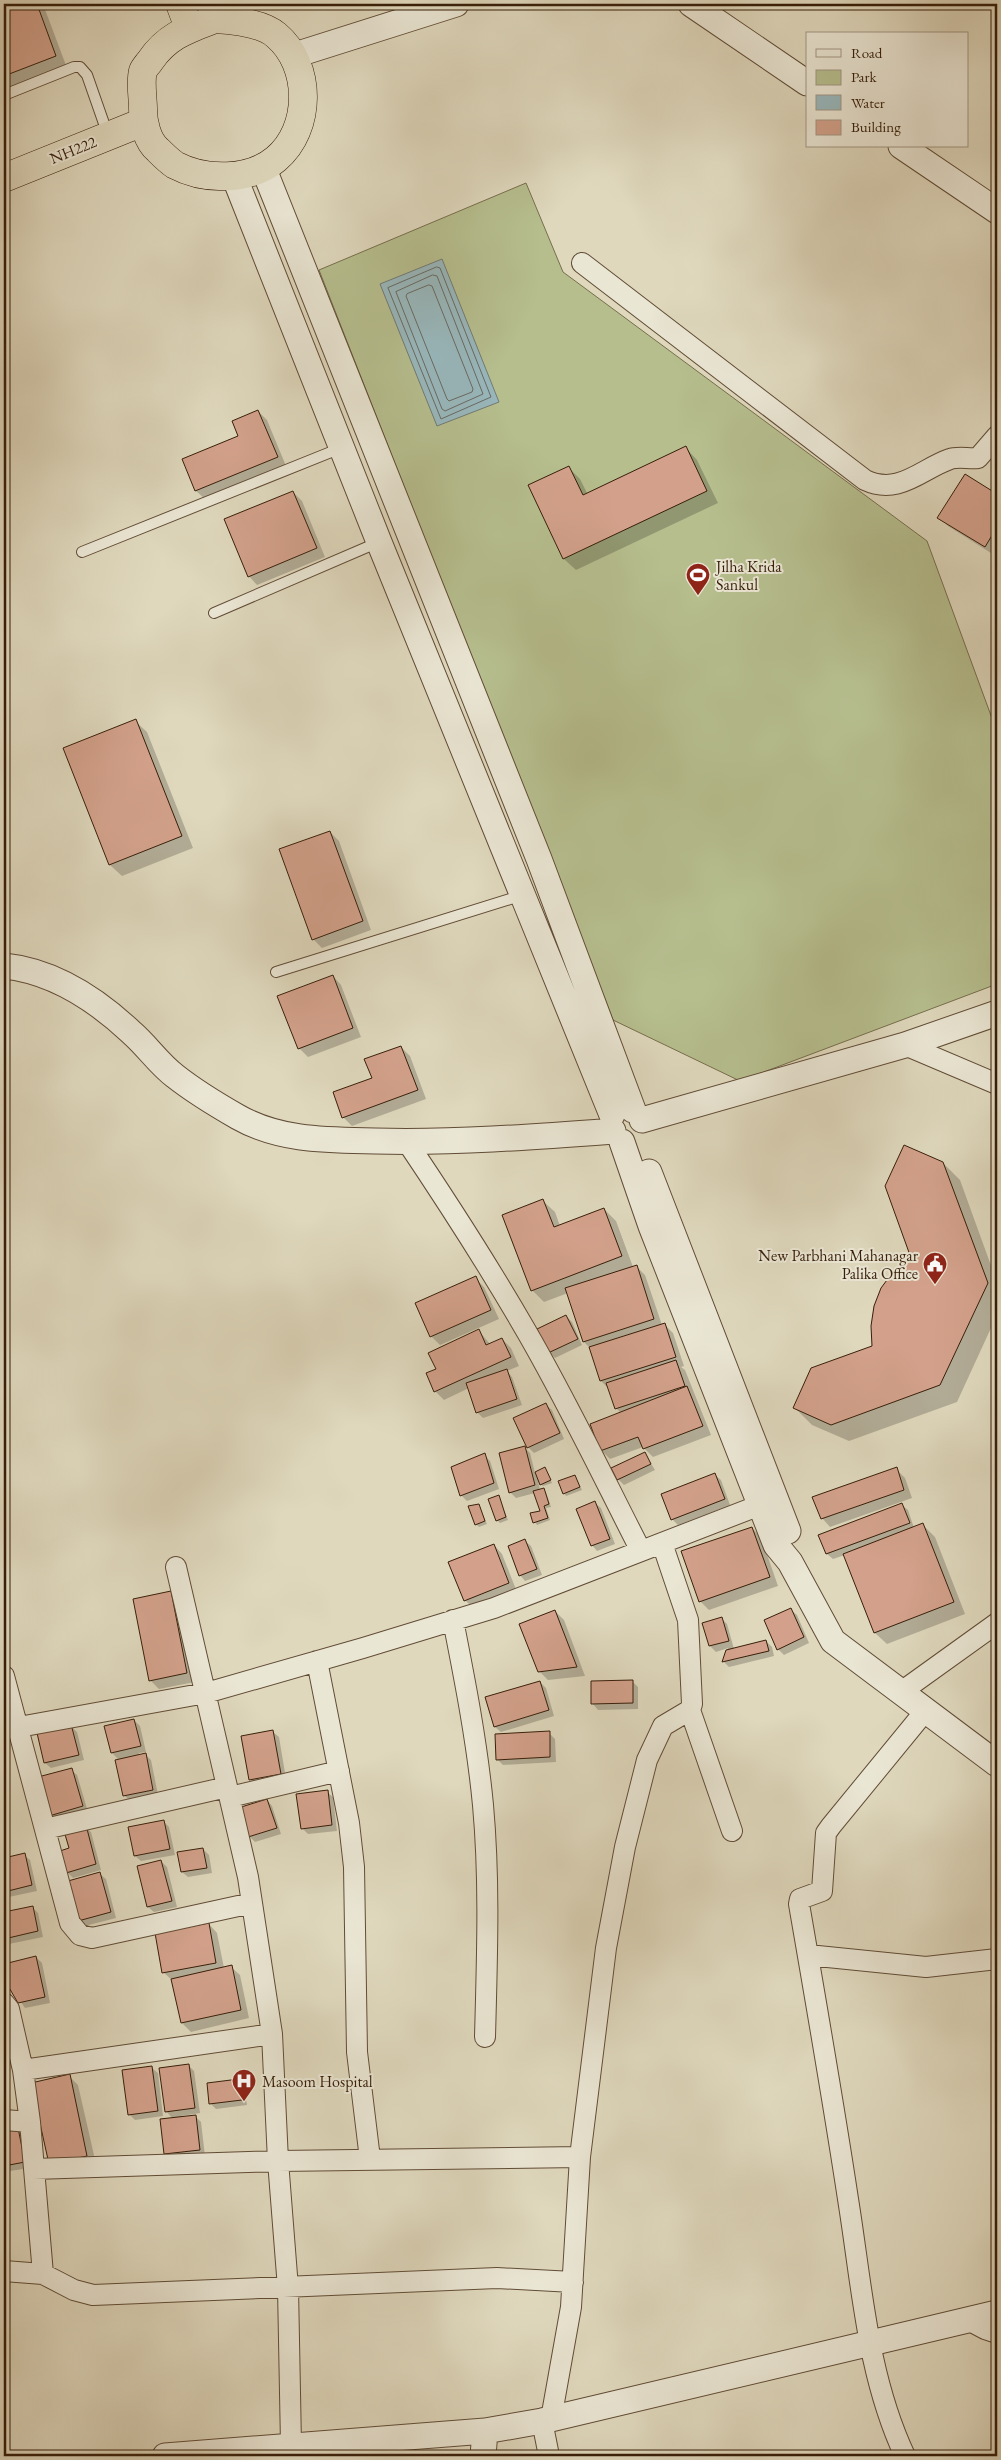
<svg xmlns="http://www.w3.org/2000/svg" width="1001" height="2460" font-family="'EB Garamond',serif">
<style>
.green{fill:#b6be8e;stroke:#766e4c}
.water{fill:#98b7bc;stroke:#717a74}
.shadow{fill:#0003}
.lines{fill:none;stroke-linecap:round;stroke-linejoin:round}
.shore{stroke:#686a62;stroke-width:1}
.building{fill:#d3a18b;stroke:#371e09}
.service-casing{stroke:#614c36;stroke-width:12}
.minor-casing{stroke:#614c36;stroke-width:22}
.tertiary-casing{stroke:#614c36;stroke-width:27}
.trunk-casing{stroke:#371e09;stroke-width:29}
.service{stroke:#eae6d4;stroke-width:10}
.minor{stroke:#eae6d4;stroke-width:20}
.tertiary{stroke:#eae6d4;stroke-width:25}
.trunk{stroke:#dfd8bd;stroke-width:28}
.labels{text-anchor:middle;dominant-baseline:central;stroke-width:4;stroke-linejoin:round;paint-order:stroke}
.street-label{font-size:16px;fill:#371e09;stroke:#eae6d4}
.poi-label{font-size:16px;fill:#371e09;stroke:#eae6d4;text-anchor:start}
</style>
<rect width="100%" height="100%" fill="#dfd8bd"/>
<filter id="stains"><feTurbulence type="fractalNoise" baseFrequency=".004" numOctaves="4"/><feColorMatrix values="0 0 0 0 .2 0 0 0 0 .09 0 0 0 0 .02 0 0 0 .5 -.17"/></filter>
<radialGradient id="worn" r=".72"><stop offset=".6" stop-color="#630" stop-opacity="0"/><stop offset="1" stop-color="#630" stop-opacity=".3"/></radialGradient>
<path class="green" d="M526,183L563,272L927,541L997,732V984L740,1081L613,1020L319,270Z"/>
<path class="water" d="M442,259L499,402L437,426L380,284Z"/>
<path class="shadow" d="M4,4H43L67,68L4,92Z
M258,411L267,420L286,466L205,499L196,491L183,459L239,436Z
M686,448L697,460L718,503L576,570L564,559L530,486L568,467L580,479L588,495Z
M965,476L997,496V550L994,555L948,526L939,517Z
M293,492L302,501L325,557L257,585L249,576Z
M135,721L147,732L193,848L122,876L110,865L64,749Z
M330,832L339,841L371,930L322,948L313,939Z
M333,976L341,985L361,1037L308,1057L299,1048Z
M401,1047L410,1056L426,1099L352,1126L343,1117Z
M943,1163L960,1180L997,1282V1315L957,1402L849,1441L812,1425L795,1408L874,1347L912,1259Z
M543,1201L555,1212L560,1226L604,1209L616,1221L633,1267L636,1266L645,1275L662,1325L664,1324L673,1333L684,1366L681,1367L685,1370L711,1435L653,1457L643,1447L610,1459L601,1450L621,1413L616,1408L610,1390L601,1381L590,1348L584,1342L568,1293L544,1302L532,1290Z
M475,1278L484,1287L499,1319L440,1345L431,1336Z
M566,1316L572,1322L582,1345L555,1358L549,1352Z
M479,1331L490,1344L502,1339L511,1348L519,1366L507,1371L512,1377L522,1405L483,1418L477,1412L469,1388L444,1400L435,1391L437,1370Z
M546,1405L552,1410L564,1439L534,1453L528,1447Z
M524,1447L530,1453L535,1473L545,1469L552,1483L543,1486L538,1481L540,1490L543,1489L546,1492L551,1507L546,1508L550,1520L537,1525L535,1522L541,1511L535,1493L516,1498L510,1492Z
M645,1454L655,1470L624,1485L618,1479Z
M484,1455L490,1461L499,1489L467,1501L461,1495Z
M896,1469L905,1478L912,1498L830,1527L822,1518Z
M715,1475L721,1480L730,1505L678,1525L672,1519Z
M575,1476L582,1490L566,1496L564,1493Z
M499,1497L508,1520L500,1523L497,1520Z
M595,1503L601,1508L615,1544L597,1551L592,1545Z
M902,1505L908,1510L914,1528L923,1525L935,1537L965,1614L887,1644L875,1633L845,1555L833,1559L827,1554L820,1535Z
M479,1506L487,1524L479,1527L476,1524Z
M752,1528L761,1537L778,1586L709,1610L700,1601Z
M525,1541L531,1546L542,1575L525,1581L520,1575Z
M494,1545L502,1554L517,1592L474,1609L465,1600Z
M170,1592L179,1601L195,1682L159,1689L150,1680Z
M791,1610L797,1615L809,1643L784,1655L778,1649Z
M555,1611L564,1620L585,1676L548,1680L539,1671Z
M721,1618L727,1624L734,1649L766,1641L772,1647L774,1656L729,1667L724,1662L728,1648L716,1652L710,1646L704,1624Z
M632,1681L638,1687V1709L598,1710L593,1704Z
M540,1682L546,1688L554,1716L501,1732L495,1727Z
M134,1720L140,1726L146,1752L139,1753V1756L145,1754L151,1760L158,1795L130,1801L124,1795L119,1760L112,1753L106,1727Z
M71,1726L77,1732L84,1760L51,1768L45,1763Z
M273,1732L279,1737L286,1779L256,1785L250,1779Z
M549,1733L555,1739L556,1762L503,1765L497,1759Z
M71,1770L77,1775L88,1812L56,1821L50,1815Z
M327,1792L333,1797L337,1831L308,1834L302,1828Z
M267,1800L272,1806L281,1834L255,1842L249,1836Z
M163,1821L169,1827L175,1855L141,1861L135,1856Z
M85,1827L91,1832L101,1870L73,1878L67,1872L70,1849Z
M203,1849L209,1855L212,1873L188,1877L182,1872Z
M24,1855L30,1860L37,1891L4,1898V1859Z
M161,1861L167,1867L177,1907L154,1912L148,1907Z
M100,1874L106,1879L116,1918L85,1926L79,1920Z
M32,1907L38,1913L43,1937L4,1945V1914Z
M209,1924L217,1933L224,1968L231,1967L240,1975L249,2018L191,2032L182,2023L173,1981L163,1972Z
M36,1957L42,1963L50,2003L25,2008L4,1977V1965Z
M188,2065L194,2071L200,2113L181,2116L182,2118L196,2117L201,2122L205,2156L171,2159L165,2153L173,2119L166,2111Z
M152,2068L158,2073L163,2116L135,2120L129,2114Z
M69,2076L78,2085L96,2164H50Z
M239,2080L244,2086L247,2105L216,2109L210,2103Z
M18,2129L23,2135L30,2168L10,2171L4,2163V2132Z"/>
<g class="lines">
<path class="shore" d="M437,267L440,268L491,397L441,419L388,288Z
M433,275L437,276L483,394L445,411L442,409L396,292Z
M429,285L432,286L473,389L472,392L449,401L447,399L406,296L407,294Z"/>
</g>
<path class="building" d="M4,4H37L56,56L4,76Z
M258,410L278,457L195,491L182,459L238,436L232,421Z
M686,446L707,491L563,559L528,485L569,466L583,495Z
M965,474L997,494V527L985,547L937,518Z
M293,491L317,548L248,577L224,519Z
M136,719L182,836L109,865L63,748Z
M330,831L363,921L312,940L279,849Z
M333,975L353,1028L298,1049L277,996Z
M401,1046L418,1090L342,1118L333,1092L372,1078L364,1059Z
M904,1145L943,1162L988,1283L940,1385L831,1425L793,1408L811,1368L872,1346L871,1326L874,1306L881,1288L893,1272L911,1258L885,1186Z
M543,1199L554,1227L604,1208L622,1256L531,1291L502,1215Z
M637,1265L654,1319L583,1342L565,1288Z
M476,1276L491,1310L430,1337L415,1303Z
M566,1315L578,1339L548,1353L537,1329Z
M665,1323L676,1357L600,1381L589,1347Z
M479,1329L486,1345L502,1338L511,1357L434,1392L426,1373L436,1369L428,1353Z
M676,1360L685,1386L615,1409L606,1383Z
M507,1369L517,1399L476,1413L466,1383Z
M687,1386L703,1426L643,1449L638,1437L600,1451L590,1424Z
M546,1403L560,1433L527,1448L513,1418Z
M525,1446L535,1485L509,1493L499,1453Z
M645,1452L651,1464L617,1480L611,1468Z
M485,1453L494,1483L460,1496L451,1467Z
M545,1467L551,1480L540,1485L535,1472Z
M897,1467L904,1490L821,1519L812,1497Z
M715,1473L725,1499L671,1520L661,1494Z
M575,1475L580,1487L563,1494L558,1481Z
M544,1488L549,1504L544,1506L548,1518L533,1523L530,1513L540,1511L533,1491Z
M499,1495L506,1517L496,1521L488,1499Z
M595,1501L610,1539L591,1546L576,1509Z
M902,1503L910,1523L826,1554L818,1535Z
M479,1504L485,1521L475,1525L468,1506Z
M923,1523L954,1602L874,1633L843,1554Z
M752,1527L770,1577L699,1602L681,1551Z
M525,1539L537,1569L519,1576L508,1546Z
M494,1544L509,1583L464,1601L448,1562Z
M171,1591L187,1673L149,1681L133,1599Z
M791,1608L804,1637L777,1650L764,1620Z
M555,1610L577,1667L538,1672L519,1624Z
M722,1617L729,1641L709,1646L702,1623Z
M766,1640L769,1651L722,1662L726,1650Z
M633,1680V1703L591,1704V1681Z
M540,1681L549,1710L494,1727L485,1697Z
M134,1719L141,1746L111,1753L104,1726Z
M71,1724L79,1755L44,1763L37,1733Z
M273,1730L281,1774L249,1780L241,1736Z
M550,1731V1757L496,1760L495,1734Z
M146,1753L153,1790L123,1796L115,1760Z
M72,1768L83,1806L49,1816L38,1777Z
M328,1790L332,1825L301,1829L296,1794Z
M267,1799L277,1828L248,1837L238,1808Z
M164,1820L170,1849L134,1856L128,1827Z
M86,1825L96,1864L66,1873L60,1851L69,1848L64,1831Z
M203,1848L207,1868L181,1872L177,1852Z
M25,1853L32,1885L4,1892V1858Z
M161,1860L172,1901L147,1907L137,1866Z
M100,1872L111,1912L78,1921L68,1881Z
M33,1906L38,1931L4,1939V1912Z
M209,1923L216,1963L162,1973L155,1933Z
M36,1956L45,1997L18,2003L4,1979V1964Z
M232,1965L241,2010L181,2023L171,1979Z
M189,2064L195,2108L165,2112L159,2068Z
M152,2066L158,2111L128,2115L122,2070Z
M70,2074L87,2156L49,2164L31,2083Z
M239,2079L242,2100L209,2104L207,2083Z
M196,2115L200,2150L164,2154L160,2119Z
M18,2128L25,2162L4,2166V2131Z"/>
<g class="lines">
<defs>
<path id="service" d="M4,95L74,67H80L87,75L108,135
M82,552L341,448
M214,613L379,542
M276,972L523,895"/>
<path id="minor" d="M582,263L865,480C899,496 921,469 950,459C958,456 969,459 978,458L997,436
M905,1045L997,1084
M407,1142C448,1203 488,1265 525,1329C567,1401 603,1477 641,1551
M176,1567L248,1877L272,2034L278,2161L288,2288L291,2445
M453,1620C465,1681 477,1742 483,1805C490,1882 487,1959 485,2037
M317,1661L349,1823L354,1867L357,2052L370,2159
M4,1676L70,1923L80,1935L92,1938L252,1903
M901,1692L997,1623
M690,1710L732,1831
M19,1727L206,1693L363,1648L494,1608L773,1500
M230,1797L339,1771
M45,1829L227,1787
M808,1955L926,1967L997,1959
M4,2003L9,2009L23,2070L30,2122L43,2274
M23,2070L272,2034
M4,2120L30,2122
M34,2169L278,2161L580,2157
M4,2271L43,2274L74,2290L93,2295L497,2278L573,2282
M968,2320L985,2329L997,2333
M551,2419L571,2307L580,2157L606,1948L625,1847L647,1760L663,1726L690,1710L692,1704L688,1620L662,1543
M542,2421L549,2456
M905,2456C867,2375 862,2286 848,2199C833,2100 816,2002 799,1904L800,1899L822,1891L826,1833L831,1826L926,1710"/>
<path id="tertiary" d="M691,4L807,83
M295,55L456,4
M901,146L997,211
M263,167L539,859L633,1110
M234,176L379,542L612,1115
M4,966C54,971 96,999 132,1033C147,1046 159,1064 175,1076C194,1091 217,1105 238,1117C280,1141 328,1140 375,1141C454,1143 533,1137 613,1131
M642,1120L905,1045L997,1013
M622,1142L651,1226L776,1545L790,1562L833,1641L997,1764
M649,1172L788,1531
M485,2431L542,2421L997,2313
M165,2456L485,2431L483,2456"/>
<path id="trunk" d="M180,4L189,28
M215,19C232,20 262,23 276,35C312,65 312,129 276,159C250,181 205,181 175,165C169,161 163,155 158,150C147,141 143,122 143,109C143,98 140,81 143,71C144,68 148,64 150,61C167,36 186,30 215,19Z
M4,178L143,122"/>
</defs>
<use href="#service" class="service-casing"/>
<use href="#minor" class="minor-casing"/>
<use href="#tertiary" class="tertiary-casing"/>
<use href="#trunk" class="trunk-casing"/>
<use href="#service" class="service"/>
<use href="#minor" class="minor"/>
<use href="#tertiary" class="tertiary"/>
<use href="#trunk" class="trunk"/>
</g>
<defs>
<symbol id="stadium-pin" viewBox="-11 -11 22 30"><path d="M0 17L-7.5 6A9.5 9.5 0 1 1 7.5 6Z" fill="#8f2418" stroke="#eae6d4"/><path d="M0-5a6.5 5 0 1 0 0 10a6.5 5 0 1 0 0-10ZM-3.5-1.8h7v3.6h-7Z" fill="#fff"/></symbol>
<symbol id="civic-pin" viewBox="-11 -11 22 30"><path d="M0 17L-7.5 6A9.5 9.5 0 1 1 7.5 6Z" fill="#8f2418" stroke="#eae6d4"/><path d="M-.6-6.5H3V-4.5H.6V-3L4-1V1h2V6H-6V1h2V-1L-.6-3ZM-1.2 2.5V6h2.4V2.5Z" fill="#fff"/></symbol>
<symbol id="hospital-pin" viewBox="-11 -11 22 30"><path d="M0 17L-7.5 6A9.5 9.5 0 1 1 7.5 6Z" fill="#8f2418" stroke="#eae6d4"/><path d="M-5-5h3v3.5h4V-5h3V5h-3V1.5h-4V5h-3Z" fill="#fff"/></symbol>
</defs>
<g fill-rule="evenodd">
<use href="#stadium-pin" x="684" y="561" width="28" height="38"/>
<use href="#civic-pin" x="921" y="1250" width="28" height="38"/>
<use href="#hospital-pin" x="230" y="2067" width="28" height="38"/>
</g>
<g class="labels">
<g class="street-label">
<text transform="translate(73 150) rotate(-22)">NH222</text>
</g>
<g class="poi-label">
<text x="716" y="566">Jilha Krida<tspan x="716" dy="18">Sankul</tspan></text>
<text x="918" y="1255" text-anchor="end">New Parbhani Mahanagar<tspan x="918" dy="18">Palika Office</tspan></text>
<text x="262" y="2081">Masoom Hospital</text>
</g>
</g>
<rect width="1001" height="2460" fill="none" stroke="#dfd8bd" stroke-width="20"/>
<rect x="5" y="5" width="991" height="2450" fill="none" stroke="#371e09" stroke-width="2.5"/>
<rect x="10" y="10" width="981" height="2440" fill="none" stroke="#371e09"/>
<rect x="806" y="32" width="162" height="115" fill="#eae6d4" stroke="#a29683"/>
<rect x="816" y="49" width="25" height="8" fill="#eae6d4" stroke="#a29683"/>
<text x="851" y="58" font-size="15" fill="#371e09">Road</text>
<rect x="816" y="70" width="25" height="15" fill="#b6be8e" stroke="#a29683"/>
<text x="851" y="82" font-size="15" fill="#371e09">Park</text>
<rect x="816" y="95" width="25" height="15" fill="#98b7bc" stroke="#a29683"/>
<text x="851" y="108" font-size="15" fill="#371e09">Water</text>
<rect x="816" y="120" width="25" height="15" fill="#d3a18b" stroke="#a29683"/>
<text x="851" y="132" font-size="15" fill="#371e09">Building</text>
<rect width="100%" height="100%" filter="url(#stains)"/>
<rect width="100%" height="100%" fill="url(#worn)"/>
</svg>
